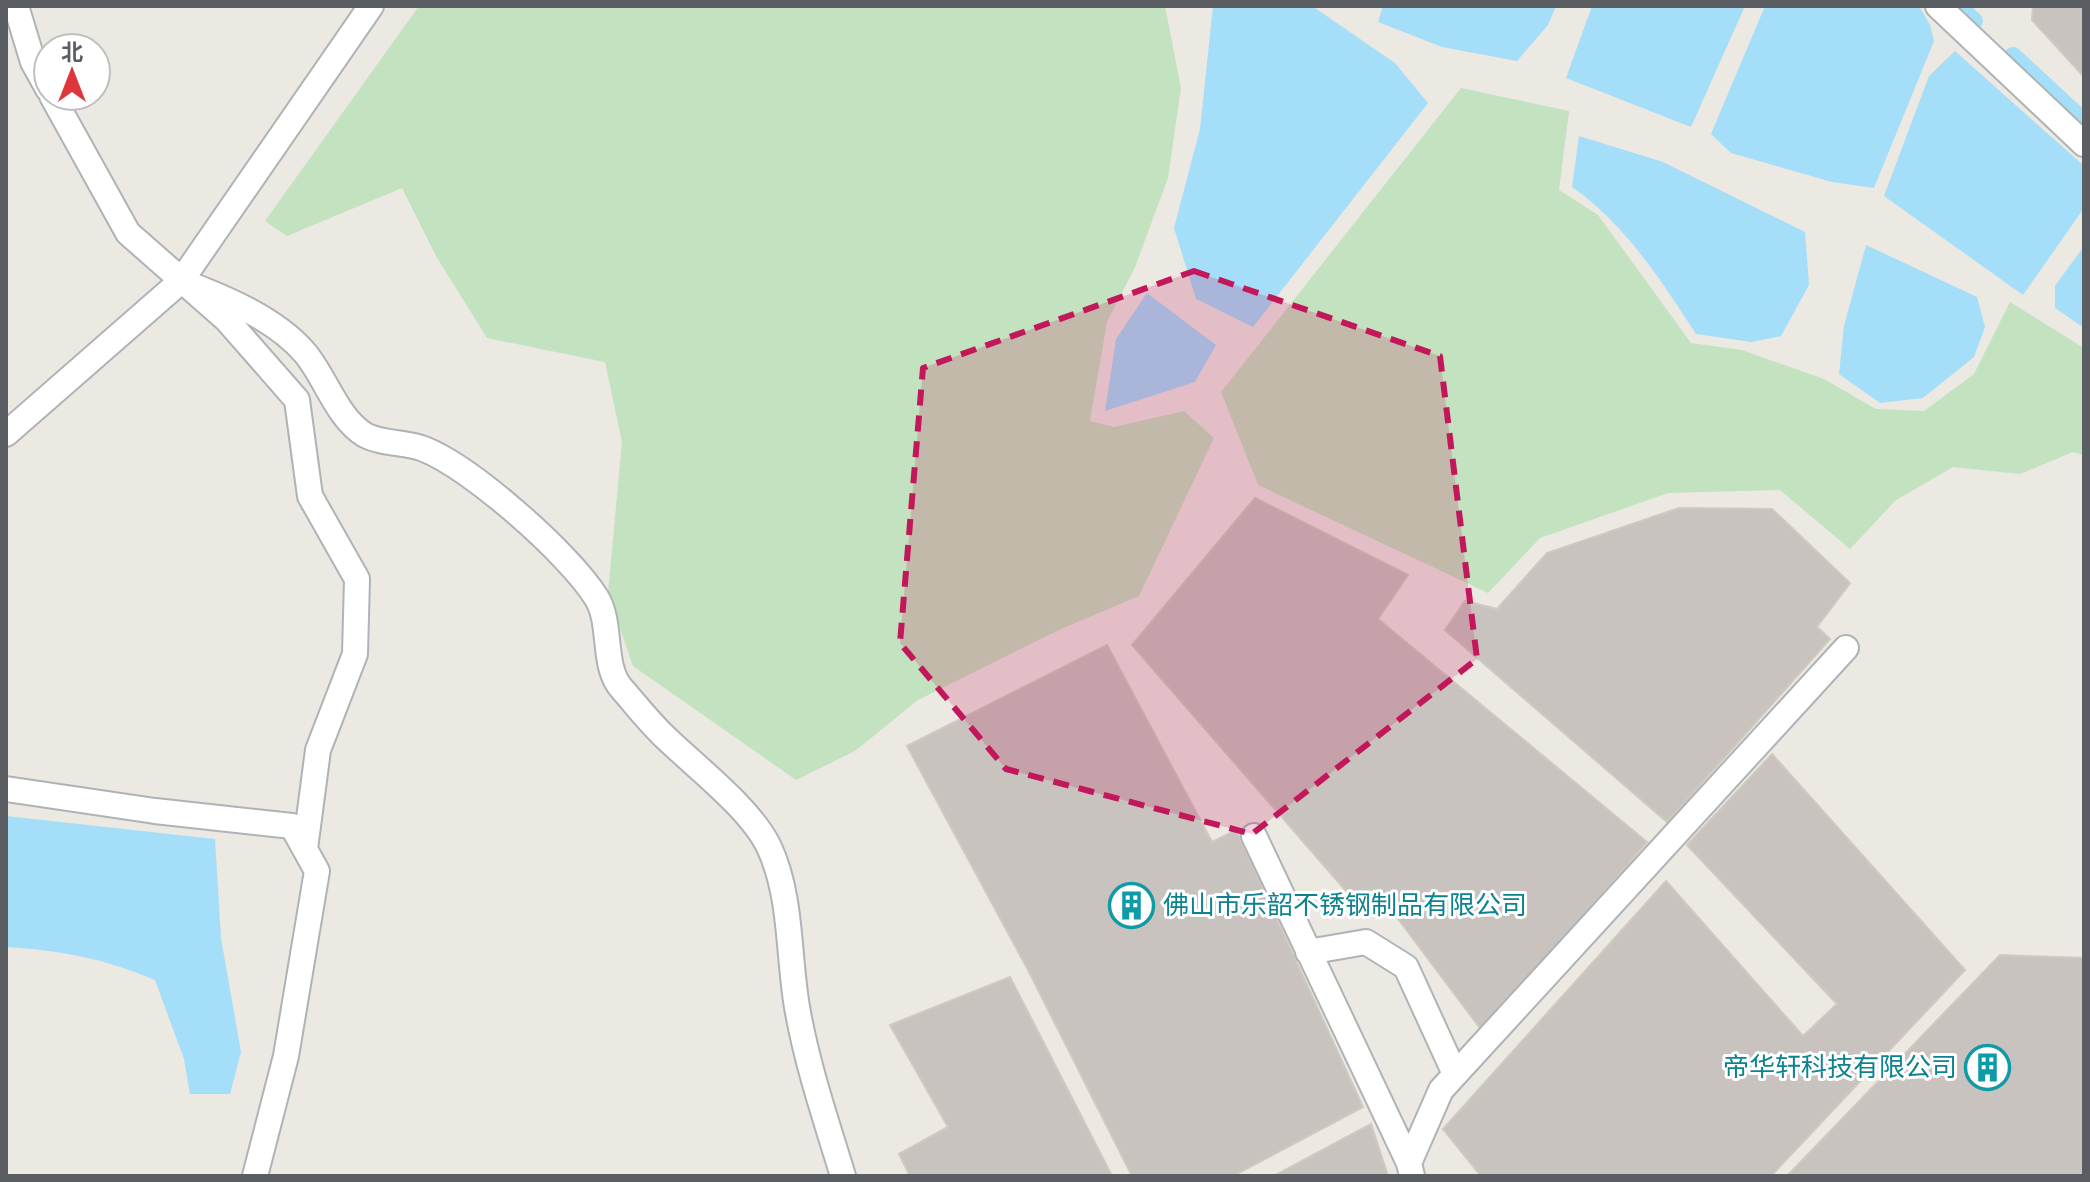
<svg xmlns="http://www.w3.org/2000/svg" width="2090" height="1182" font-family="'Space Grotesk','Noto Sans SC',sans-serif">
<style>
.green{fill:#c3e2bf}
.water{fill:#a4def9}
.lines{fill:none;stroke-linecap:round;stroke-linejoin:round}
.canal{stroke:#a4def9;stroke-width:18}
.building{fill:#c8c3bf;stroke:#d0c9c0;stroke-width:2}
.minor-casing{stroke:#afb3b6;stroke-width:28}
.minor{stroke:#fff;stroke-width:24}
.marked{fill:#c2185b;fill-opacity:0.2;stroke:#c2185b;stroke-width:6;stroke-dasharray:16 10;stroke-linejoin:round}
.labels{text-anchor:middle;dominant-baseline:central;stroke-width:6;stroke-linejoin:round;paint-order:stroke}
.culture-label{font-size:26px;fill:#0d838f;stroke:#fff;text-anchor:start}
</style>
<rect width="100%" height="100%" fill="#ece8e2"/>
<path class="green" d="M419,6H1165L1181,88L1168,178L1135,267L1107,322L1090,421L1114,427L1184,411L1214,438L1139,596L1061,629L918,700L855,751L796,780L633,666L608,593L622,442L605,362L487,338L436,256L402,188L287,236L265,221Z
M1461,88L1569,111L1559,190L1598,215L1691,343L1742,350L1767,359L1824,379L1876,409L1924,411L1974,374L2010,302L2084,348V455L2073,452L2020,474L1953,467L1896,500L1850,549L1780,490L1668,493L1540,538L1488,593L1258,485L1221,392Z"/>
<path class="water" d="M1213,6H1312L1395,63L1428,103L1253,327L1196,299L1174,228L1200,129Z
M1383,6H1556L1548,25L1517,61L1442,47L1378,22Z
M1592,6H1745L1691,127L1566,78Z
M1765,6H1919L1930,25L1934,41L1874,188L1832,182L1731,153L1711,134Z
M1955,51L2084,166V208L2023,295L1884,196L1929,76Z
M1579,136L1663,162L1805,232L1809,285L1781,336L1751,342L1696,334C1661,280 1625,224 1572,187Z
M1866,245L1977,297L1985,327L1974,357L1923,398L1880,403L1839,374L1844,326Z
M2084,246V328L2055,308V286Z
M1147,293L1216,345L1195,382L1105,411L1116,339Z
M6,816L215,839L221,938L241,1052L230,1094H190L184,1059L155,980C106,959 59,950 6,947Z"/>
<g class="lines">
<path class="canal" d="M1957,6L1974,21
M2013,56L2084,122"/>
</g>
<path class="building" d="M2033,6H2084V77L2032,20Z
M1255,498L1408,575L1378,619L1647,842L1483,1032L1378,892L1360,907L1132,645Z
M1679,508L1772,509L1850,583L1817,627L1830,639L1667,822L1445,630L1465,601L1497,609L1547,553Z
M1107,645L1212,842L1236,830L1363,1107L1233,1176H1132L1027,968L907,746Z
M1772,754L1965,970L1771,1176H1481L1443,1129L1666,881L1803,1036L1837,1004L1687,845Z
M2000,955L2084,958V1176H1787Z
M1010,977L1112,1176H910L899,1154L948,1127L890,1025Z
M1371,1124L1388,1176H1274Z"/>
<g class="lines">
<defs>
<path id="minor" d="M16,6L33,62L48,89
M1938,6L2084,144
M52,96L128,233L227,320L297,400L310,496L357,579L355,654L318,750L305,849
M181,281C223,297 275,318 305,353C326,378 337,418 365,435C382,444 406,442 424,449C472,468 569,554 596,597C613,623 601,666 622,689C636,705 650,723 666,738C697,768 751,809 769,847C792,896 788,955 797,1007C807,1065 826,1120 843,1176
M6,434L181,281L371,6
M6,789L155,811L292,826L317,871L286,1056L255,1176
M1254,836L1409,1163
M1308,952L1366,942L1406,967L1455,1074
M1412,1176L1409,1163L1441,1090L1846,648"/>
</defs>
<use href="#minor" class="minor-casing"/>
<use href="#minor" class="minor"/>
</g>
<path class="marked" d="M1194,271L1440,356L1477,659L1252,834L1006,769L900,643L923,368Z"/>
<defs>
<symbol id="building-ring" viewBox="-11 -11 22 22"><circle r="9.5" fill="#fff" stroke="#0f9aa8" stroke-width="1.5"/><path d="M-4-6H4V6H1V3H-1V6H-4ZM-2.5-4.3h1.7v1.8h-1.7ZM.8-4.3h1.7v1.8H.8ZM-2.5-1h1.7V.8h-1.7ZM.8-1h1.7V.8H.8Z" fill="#0f9aa8"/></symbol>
</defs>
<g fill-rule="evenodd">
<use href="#building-ring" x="1106" y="880" width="51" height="51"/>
<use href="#building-ring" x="1962" y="1042" width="51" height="51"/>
</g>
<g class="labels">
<g class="culture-label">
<text x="1163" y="905">佛山市乐韶不锈钢制品有限公司</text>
<text x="1957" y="1067" text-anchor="end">帝华轩科技有限公司</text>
</g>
</g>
<rect width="2090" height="1182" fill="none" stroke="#5a5e62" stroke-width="16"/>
<g transform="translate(72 72)"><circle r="38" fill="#ffffff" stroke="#bdbfc0" stroke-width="2"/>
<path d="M0-6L14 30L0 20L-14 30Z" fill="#de363c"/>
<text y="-12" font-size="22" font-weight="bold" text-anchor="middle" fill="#5a5e62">北</text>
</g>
</svg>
